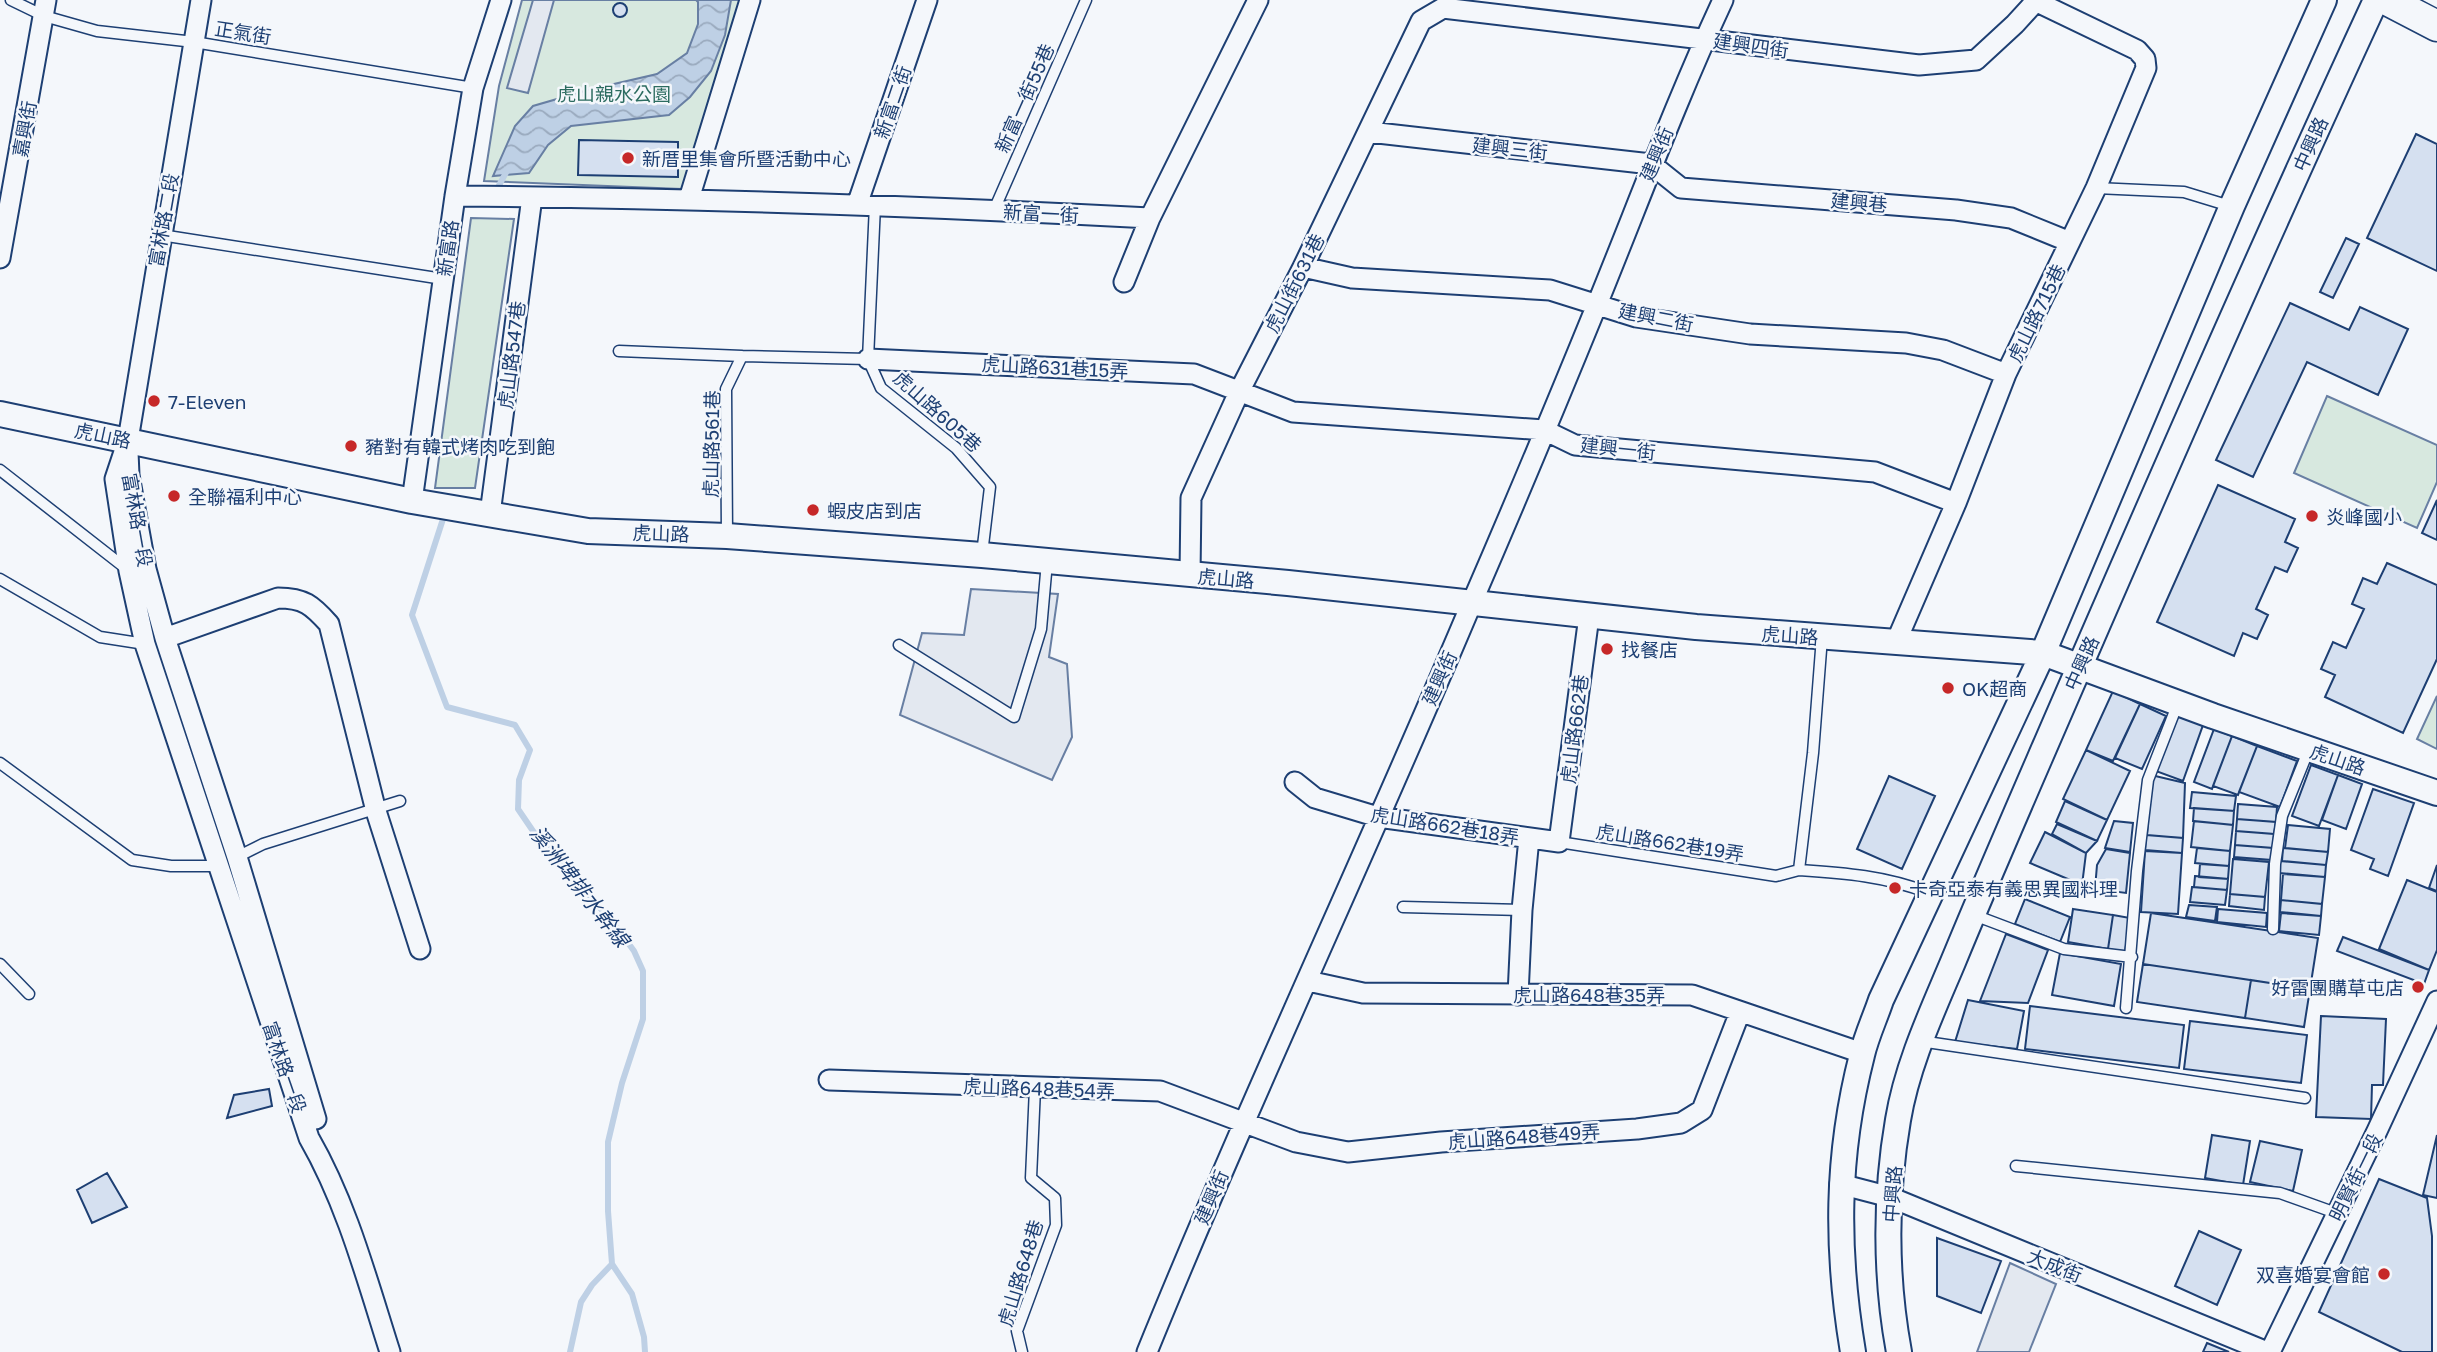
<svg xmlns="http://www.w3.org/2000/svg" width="2437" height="1352" font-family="'Golos Text','Noto Sans TC',sans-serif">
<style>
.park{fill:#d7e8df;stroke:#687fa3;stroke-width:2}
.parking{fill:#e3e8f0;stroke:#687fa3;stroke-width:2}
.water{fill:url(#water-waves);stroke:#687fa3;stroke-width:2}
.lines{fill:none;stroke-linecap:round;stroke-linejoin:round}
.stream{stroke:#bed0e5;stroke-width:6}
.building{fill:#d5e0f0;stroke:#1d3f73;stroke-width:2}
.service-casing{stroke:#1d3f73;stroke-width:13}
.minor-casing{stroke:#1d3f73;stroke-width:23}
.tertiary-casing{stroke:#1d3f73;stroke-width:28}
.primary-casing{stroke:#1d3f73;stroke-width:33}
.service{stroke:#f4f7fb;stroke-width:10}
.minor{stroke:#f4f7fb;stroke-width:19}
.tertiary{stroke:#f4f7fb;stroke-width:24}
.primary{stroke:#f4f7fb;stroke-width:30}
.poi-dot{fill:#c62828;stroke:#f4f7fb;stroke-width:2.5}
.labels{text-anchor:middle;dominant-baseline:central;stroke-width:5;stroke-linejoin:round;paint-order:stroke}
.street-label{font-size:19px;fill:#1d3f73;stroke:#f4f7fb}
.park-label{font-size:19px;fill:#2c6c60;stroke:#f4f7fb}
.poi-label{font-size:19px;fill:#1d3f73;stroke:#f4f7fb;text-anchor:start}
.water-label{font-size:21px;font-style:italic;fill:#1d3f73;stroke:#f4f7fb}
</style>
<defs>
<pattern id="water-waves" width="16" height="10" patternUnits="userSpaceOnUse" patternTransform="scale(1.75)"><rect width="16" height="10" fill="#bed0e5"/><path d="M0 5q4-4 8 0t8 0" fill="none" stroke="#9aaabe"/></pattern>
</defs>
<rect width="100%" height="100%" fill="#f4f7fb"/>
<path class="park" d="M522,0H742L682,189L484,181L499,86Z
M471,218L514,219L475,488H435Z
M2327,396L2437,445V482L2417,528L2294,473Z
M2437,696V749L2417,739Z"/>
<path class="parking" d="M533,0H554L528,93L507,88Z
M971,589L1058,594L1049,657L1067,664L1072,737L1052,780L900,715L922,633L964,635Z
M2010,1263L2056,1284L2029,1352H1977Z"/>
<path class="water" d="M696,0H731L725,35L711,71L690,97L669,115L571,126L548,145L529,173L493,176L515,126L533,106L588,90L657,74L687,53L698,24V2Z"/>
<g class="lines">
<path class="stream" d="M497,189L508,169
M443,519L412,615L447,707L515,725L530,750L519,780L518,809L533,831L615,925L634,951L643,971V1019L622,1083L608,1142V1211L612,1264L632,1294L644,1337L645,1352
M570,1352L581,1302L592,1285L612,1264"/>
</g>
<path class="building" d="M613 10a7 7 0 1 1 14 0a7 7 0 1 1-14 0Z
M2416,134L2437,144V271L2367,238Z
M579,140L678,142V177L578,175Z
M2346,238L2359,244L2333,298L2320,292Z
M2290,303L2349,330L2360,307L2408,329L2378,395L2307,362L2253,477L2216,460Z
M2218,485L2295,519L2285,542L2298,548L2287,572L2275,567L2256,609L2268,615L2257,639L2243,633L2234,656L2157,622Z
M2437,500V540L2422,533Z
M2387,563L2437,585V659L2403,733L2325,697L2335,675L2321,669L2333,642L2346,648L2364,609L2352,604L2363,578L2377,584Z
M2113,691L2140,704L2113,761L2086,750Z
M2140,704L2166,716L2142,769L2115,758Z
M2174,715L2203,725L2183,781L2153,770Z
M2214,729L2232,736L2212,789L2194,782Z
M2232,736L2257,746L2238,795L2213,786Z
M2257,746L2297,761L2280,807L2239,792Z
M2086,750L2130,771L2107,820L2063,799Z
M2311,765L2338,775L2319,826L2292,816Z
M2151,775L2185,783L2183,838L2147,835Z
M2338,775L2362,784L2346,829L2322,820Z
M1889,776L1935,796L1902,869L1857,849Z
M2373,789L2414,803L2388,876L2370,869L2374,859L2351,850Z
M2192,792L2236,796L2234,811L2190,808Z
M2065,801L2107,820L2097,841L2056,822Z
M2238,804L2277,807L2276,822L2237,819Z
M2194,808L2234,811L2233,825L2193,821Z
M2237,819L2276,822L2274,834L2236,831Z
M2114,821L2133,823L2130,852L2105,848Z
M2194,821L2233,825L2230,851L2191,847Z
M2057,824L2097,841L2086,853L2052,834Z
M2288,825L2330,829L2328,852L2285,848Z
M2236,831L2274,834L2273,848L2235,845Z
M2045,832L2086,853L2082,885L2030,863Z
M2146,835L2183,838L2182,853L2145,850Z
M2235,845L2273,848L2272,860L2234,857Z
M2197,848L2230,851L2229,866L2195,863Z
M2283,848L2328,852L2326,865L2282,861Z
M2106,849L2130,853L2126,893L2095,889L2097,865Z
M2145,851L2182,853L2178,914L2141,912Z
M2233,859L2269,862L2265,897L2230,894Z
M2280,861L2326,865L2325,877L2279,873Z
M2200,864L2229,866L2228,879L2199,877Z
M2437,865V891L2429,888Z
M2283,874L2325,877L2322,904L2281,900Z
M2195,876L2228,879L2227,890L2194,887Z
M2407,880L2437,892V950L2429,970L2379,949Z
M2192,887L2227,890L2225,905L2190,902Z
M2230,894L2265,897L2264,910L2229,906Z
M2025,899L2070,917L2060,942L2015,924Z
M2281,900L2322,904L2321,916L2280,912Z
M2189,905L2217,907L2215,921L2186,917Z
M2073,909L2113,915L2108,949L2068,942Z
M2218,909L2267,913L2266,927L2217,922Z
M2151,913L2318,938L2310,989L2143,964Z
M2281,913L2321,916L2319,935L2279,931Z
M2113,915L2130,918L2125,952L2108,949Z
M2006,934L2048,950L2028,1003L1980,1001Z
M2343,937L2429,970L2424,984L2337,951Z
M2060,953L2121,964L2114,1006L2052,995Z
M2143,964L2251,980L2245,1018L2137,1002Z
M2251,980L2310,989L2304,1027L2245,1018Z
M1968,1000L2024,1011L2017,1049L1955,1042Z
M2030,1006L2184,1025L2179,1068L2025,1049Z
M2321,1016L2386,1019L2383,1085H2372L2371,1119L2316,1117Z
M2190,1021L2307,1035L2301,1083L2184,1069Z
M269,1089L272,1106L227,1118L234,1095Z
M2212,1135L2250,1141L2243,1185L2205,1178Z
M2437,1135V1198L2423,1195Z
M2260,1141L2302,1150L2293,1191L2250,1182Z
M107,1173L127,1207L92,1223L77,1190Z
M2379,1179L2427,1198L2432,1236V1352H2402L2319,1312Z
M2199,1231L2241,1250L2217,1305L2175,1286Z
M1937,1238L2001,1261L1981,1313L1937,1296Z
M2207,1343L2229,1352H2203Z"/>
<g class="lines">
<defs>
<path id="service" d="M11,0L44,16L97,31L194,42L473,88
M2096,188L2184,192L2230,206
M875,205L868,359L881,388L956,448L990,487L982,554
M994,210L1086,0
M161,235L443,279
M619,351L742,356
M0,470L128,570
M727,536L726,389L742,356L868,359
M0,579L100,637L145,644
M899,645L1014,717L1041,629L1047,562
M0,763L132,860L171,866H218
M1559,842L1776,876L1799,870L1813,753L1822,637
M237,857L263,844L400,801
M1799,870C1844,873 1886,876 1929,893
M1403,907L1522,910
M1974,915L2064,949L2132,957
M2273,929L2275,864L2282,816L2309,749
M0,964L29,994
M2126,1008L2137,871L2148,780L2178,703
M1920,1041L2305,1098
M2016,1166L2280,1193L2336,1213
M1022,1352L1017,1331L1056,1225L1055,1198L1031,1178L1035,1088"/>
<path id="minor" d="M201,0L128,440L115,479L129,571L145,644L309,1138C347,1204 367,1280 390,1352
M1369,132L1651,164L1681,188L1956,210L2011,218L2070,242
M455,196C687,198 918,206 1150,218
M689,199L750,0
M857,205L927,0
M0,258L46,0
M1303,267L1352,278L1550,290L1636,317L1750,334L1906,343L1943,350L2006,374
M1124,282L1150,218L1258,0
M868,359L1194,374L1293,412L1544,430L1575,445L1875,472L1956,503
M128,452L129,475L146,569L165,638L237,857L316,1119
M412,501L455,196L473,88L501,0
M490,514L532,197
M1190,575L1191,498L1239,392L1303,267L1421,21L1443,8L1919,65L1976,60L2015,24L2036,1
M165,638L278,598C304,598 312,605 329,624L376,811L420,949
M1896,642L1956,503L2006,374L2096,188L2146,68L2145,59L2137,50L2033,0
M1295,782L1315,798L1378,817L1559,842L1589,616
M1308,981L1363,993L1692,995L1862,1053
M1518,995L1522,910L1529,838
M829,1080L1160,1091L1296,1142L1348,1152L1441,1142L1637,1129L1681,1123L1702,1110L1740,1012
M1840,1184L1890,1197L2267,1352
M1147,1352C1250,1099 1367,852 1473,600C1515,503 1556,405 1596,307C1638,204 1676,101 1723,0
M2270,1352L2377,1131L2437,1001"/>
<path id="tertiary" d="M0,414L412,501L588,531L727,536L982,555L1288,583L1696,627L2043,653L2213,716L2437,793
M1853,1352C1836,1250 1836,1156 1862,1055C1866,1037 1875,1018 1881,1000L2043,653L2232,206L2324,0
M1899,1352C1885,1277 1885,1195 1898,1120C1907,1065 1932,1012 1953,962C1981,894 2010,827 2039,760C2149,506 2260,251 2376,0"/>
<path id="primary" d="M2387,0L2437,26"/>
</defs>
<use href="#service" class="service-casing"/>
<use href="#minor" class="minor-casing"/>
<use href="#tertiary" class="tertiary-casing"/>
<use href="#primary" class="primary-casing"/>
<use href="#service" class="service"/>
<use href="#minor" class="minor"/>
<use href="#tertiary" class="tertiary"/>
<use href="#primary" class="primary"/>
</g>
<g class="poi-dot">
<circle cx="628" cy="158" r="7"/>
<circle cx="154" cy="401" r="7"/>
<circle cx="351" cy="446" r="7"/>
<circle cx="174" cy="496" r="7"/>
<circle cx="813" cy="510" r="7"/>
<circle cx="2312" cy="516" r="7"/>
<circle cx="1607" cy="649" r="7"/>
<circle cx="1948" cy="688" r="7"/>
<circle cx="1895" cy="888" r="7"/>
<circle cx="2418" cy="987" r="7"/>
<circle cx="2384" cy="1274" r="7"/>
</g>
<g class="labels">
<g class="street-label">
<text transform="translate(243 32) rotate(9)">正氣街</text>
<text transform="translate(1751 45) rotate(8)">建興四街</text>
<text transform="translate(1024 98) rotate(-66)">新富一街55巷</text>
<text transform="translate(892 102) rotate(-71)">新富二街</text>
<text transform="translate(24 129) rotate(-80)">嘉興街</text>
<text transform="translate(2310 144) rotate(-66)">中興路</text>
<text transform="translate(1510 148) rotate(6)">建興三街</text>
<text transform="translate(1656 154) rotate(-68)">建興街</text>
<text transform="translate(1859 202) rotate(5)">建興巷</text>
<text transform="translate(1041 213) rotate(3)">新富一街</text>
<text transform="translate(163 220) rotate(-80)">富林路二段</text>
<text transform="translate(447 248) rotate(-82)">新富路</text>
<text transform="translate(1294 283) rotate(-63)">虎山街631巷</text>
<text transform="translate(2036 313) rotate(-64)">虎山路715巷</text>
<text transform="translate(1656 317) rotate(11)">建興二街</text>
<text transform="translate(511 355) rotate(-83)">虎山路547巷</text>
<text transform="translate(1055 367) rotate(3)">虎山路631巷15弄</text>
<text transform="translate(938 411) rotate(42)">虎山路605巷</text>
<text transform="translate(103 435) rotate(12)">虎山路</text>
<text transform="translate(711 444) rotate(-89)">虎山路561巷</text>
<text transform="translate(1618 448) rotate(6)">建興一街</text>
<text transform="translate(138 520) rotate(80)">富林路一段</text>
<text transform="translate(661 533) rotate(2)">虎山路</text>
<text transform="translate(1226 578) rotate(5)">虎山路</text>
<text transform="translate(1790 635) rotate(4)">虎山路</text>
<text transform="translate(2081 663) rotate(-66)">中興路</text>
<text transform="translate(1439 678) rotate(-66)">建興街</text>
<text transform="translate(1574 729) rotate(-83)">虎山路662巷</text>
<text transform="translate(2338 759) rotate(19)">虎山路</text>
<text transform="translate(1445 825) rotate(9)">虎山路662巷18弄</text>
<text transform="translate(1670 842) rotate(9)">虎山路662巷19弄</text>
<text x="1589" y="994">虎山路648巷35弄</text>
<text transform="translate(285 1067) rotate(71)">富林路一段</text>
<text transform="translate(1039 1088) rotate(2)">虎山路648巷54弄</text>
<text transform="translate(1524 1136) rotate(-4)">虎山路648巷49弄</text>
<text transform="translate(2355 1177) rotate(-64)">明賢街一段</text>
<text transform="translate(1892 1194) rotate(-86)">中興路</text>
<text transform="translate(1211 1197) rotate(-67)">建興街</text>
<text transform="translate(2055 1265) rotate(22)">大成街</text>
<text transform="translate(1020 1273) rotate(-73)">虎山路648巷</text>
</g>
<g class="park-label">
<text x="614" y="93">虎山親水公園</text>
</g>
<g class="poi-label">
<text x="642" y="158">新厝里集會所暨活動中心</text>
<text x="168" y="401">7-Eleven</text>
<text x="365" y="446">豬對有韓式烤肉吃到飽</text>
<text x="188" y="496">全聯福利中心</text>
<text x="827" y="510">蝦皮店到店</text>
<text x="2326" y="516">炎峰國小</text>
<text x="1621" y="649">找餐店</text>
<text x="1962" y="688">OK超商</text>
<text x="1909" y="888">卡奇亞泰有義思異國料理</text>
<text x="2404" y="987" text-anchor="end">好雷團購草屯店</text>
<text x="2370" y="1274" text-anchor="end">双喜婚宴會館</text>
</g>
<g class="water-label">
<text transform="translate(580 886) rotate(52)">溪洲埤排水幹線</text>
</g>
</g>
</svg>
